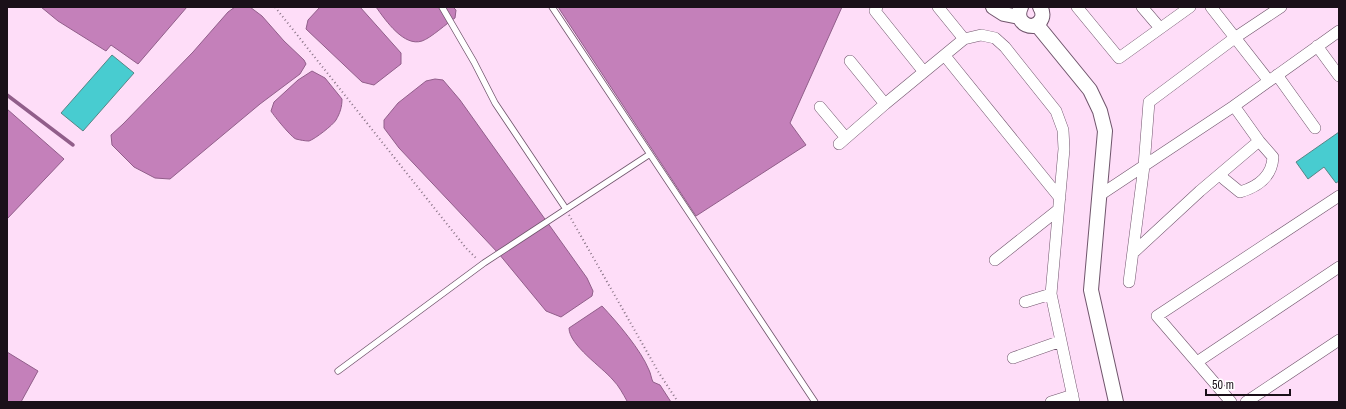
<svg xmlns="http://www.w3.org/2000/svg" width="1346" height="409" font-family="'Archivo Narrow',sans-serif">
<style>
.water{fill:#c480ba;stroke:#915e8a}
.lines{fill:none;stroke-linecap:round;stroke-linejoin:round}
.stream{stroke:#915e8a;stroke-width:3.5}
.building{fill:#48ccd0;stroke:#578586}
.service-casing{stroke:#70556c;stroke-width:7}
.minor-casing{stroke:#70556c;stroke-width:12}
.tertiary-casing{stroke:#70556c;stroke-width:16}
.path{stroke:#887385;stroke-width:2;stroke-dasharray:1 3;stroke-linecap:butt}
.service{stroke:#fff;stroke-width:5.5}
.minor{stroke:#fff;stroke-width:11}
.tertiary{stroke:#fff;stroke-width:14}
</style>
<rect width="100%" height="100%" fill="#feddf8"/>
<path class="water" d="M41,7H187L138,64L111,45L106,51L58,21Z
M235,7H250L262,16L284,41L304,60L306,64L300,74L260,104L170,179L155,178L134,167L112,145L111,135L123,124L193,52L228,12Z
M320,7H360L401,53V64L374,85L362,82L306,29L308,20Z
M376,7H453L456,10L455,18C447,23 431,38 422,41C404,47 386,21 376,7Z
M558,7H842L790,123L806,145L696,216Z
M312,71L325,78L342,99C342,107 340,113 336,120C333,125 315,139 309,141C305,141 300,140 296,139C292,138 274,116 271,111L274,102L298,80Z
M435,79L443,80L460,100L587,278L593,291L592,296L561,317L546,311L499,254L399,148L384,128V120L398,103L426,81Z
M7,109L64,159L7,219Z
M602,306C617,322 641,350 649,370C651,374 651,378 653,382L660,385L671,402H626L627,401C623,394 619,386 613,380C602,367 569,345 569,328Z
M7,352L38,371L21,402H7Z"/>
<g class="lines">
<path class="stream" d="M7,95L73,145"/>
</g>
<path class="building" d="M112,55L134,73L83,131L61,113Z
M1339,132V181L1336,183L1324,167L1308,179L1296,162Z"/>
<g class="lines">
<defs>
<path id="service" d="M442,7L474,62L495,103L566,209
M552,7L815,402
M338,371L484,263L650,154"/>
<path id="minor" d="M877,7L875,11L924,72
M938,7L964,39
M1077,7L1119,58L1190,7
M1142,7L1160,28
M1211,7L1269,81
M1317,46L1339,76
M945,56L1060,198
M850,61L885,104
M1277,75L1315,128
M820,107L846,138
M839,144L885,104L964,39L981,35L995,38L1005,47L1056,111L1063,130L1064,149L1051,294L1074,402
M1221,174L1224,179L1240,192C1257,187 1272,177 1273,157L1259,141
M1100,195L1234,106L1339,31
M1134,252L1200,191L1259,141L1234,106
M995,260L1058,210
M1129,282L1144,166L1149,102L1236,37L1281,7
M1025,302L1051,294
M1013,358L1061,341
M1197,362L1339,267
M1051,402L1073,395
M1231,402L1157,316L1339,196
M1246,402L1339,340"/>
<path id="tertiary" d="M993,7L1004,14L1019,17
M1021,7C1016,17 1022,26 1033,26C1042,23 1045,15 1040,7
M1037,25L1090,90L1100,111L1105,131L1091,290L1116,402"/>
</defs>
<use href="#service" class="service-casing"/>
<use href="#minor" class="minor-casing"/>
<use href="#tertiary" class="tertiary-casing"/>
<path class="path" d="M275,7L466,248L476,258
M569,215L659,373L678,402"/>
<use href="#service" class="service"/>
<use href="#minor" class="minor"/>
<use href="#tertiary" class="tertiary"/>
</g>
<rect width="1346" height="409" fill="none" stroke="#1a1019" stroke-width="16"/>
<path d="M1206 389v6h84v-6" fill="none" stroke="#1a1019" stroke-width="2"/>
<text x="1212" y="389" font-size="12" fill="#1a1019" stroke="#ffffff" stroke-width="3" paint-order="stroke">50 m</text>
</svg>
